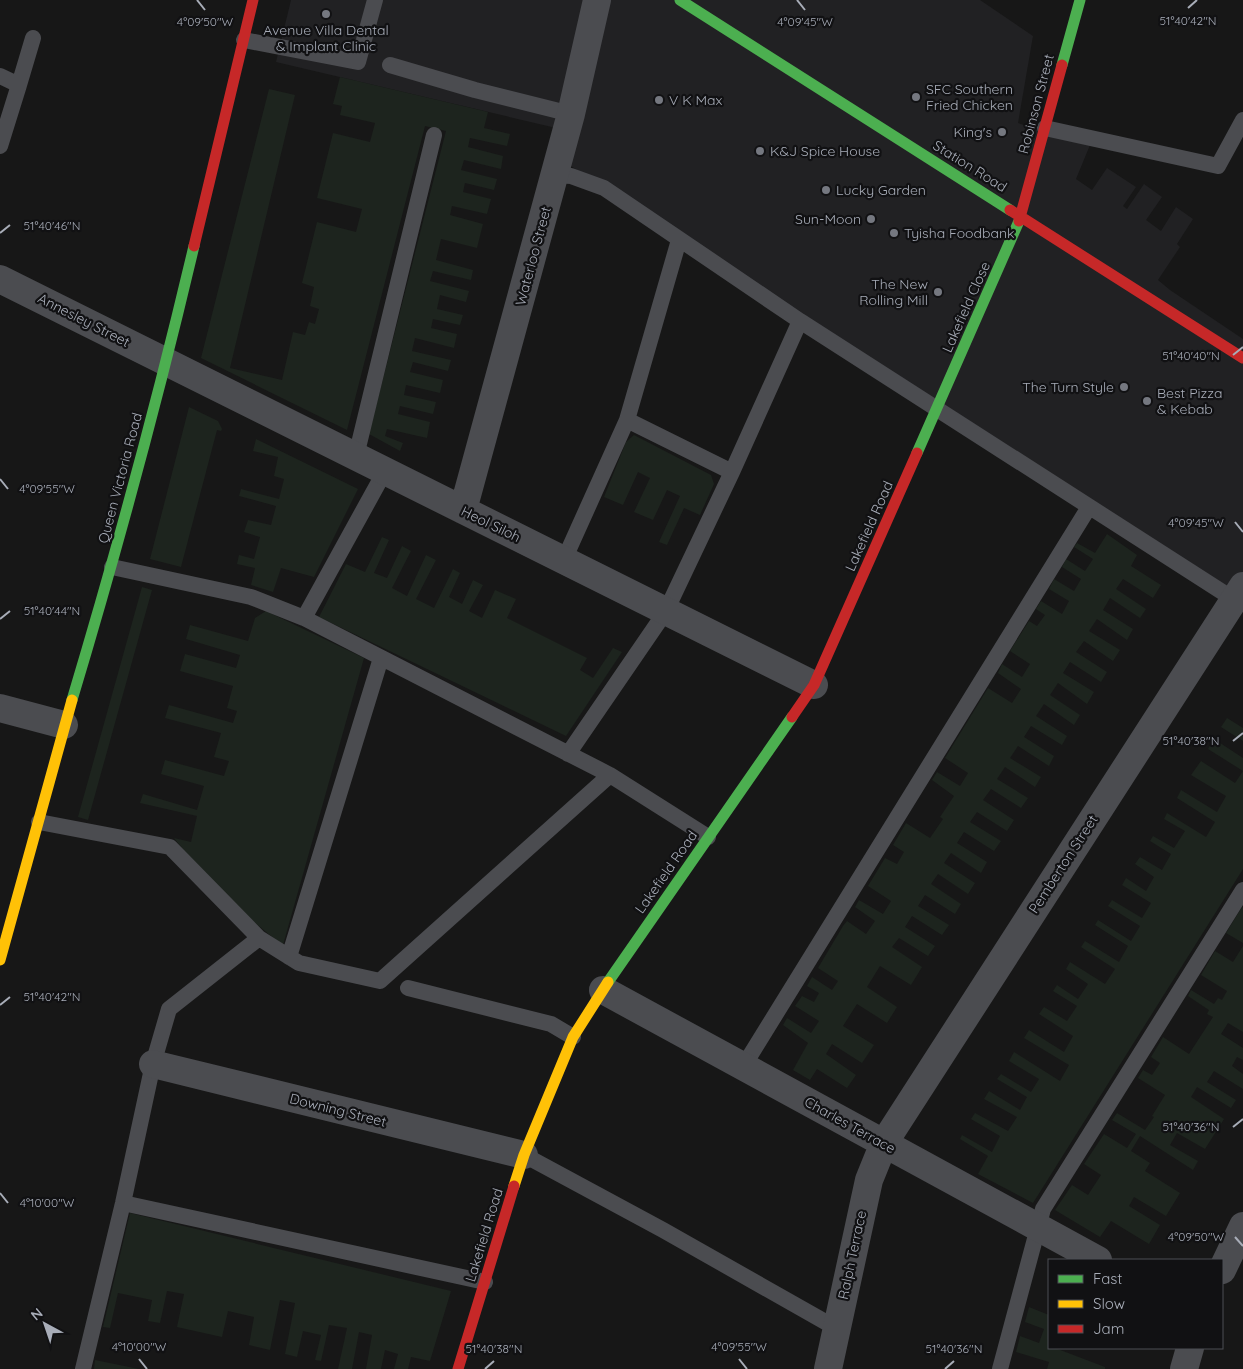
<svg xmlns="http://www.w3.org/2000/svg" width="1243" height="1369" font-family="Quicksand,sans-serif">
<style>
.built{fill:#212123}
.green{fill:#1d241e}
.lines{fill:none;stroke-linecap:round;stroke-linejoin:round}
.lane{stroke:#4b4c50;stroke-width:16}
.street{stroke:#4b4c50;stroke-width:28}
.fast{stroke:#4caf50;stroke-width:11}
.slow{stroke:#ffc107;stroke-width:11}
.jam{stroke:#c62828;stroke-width:11}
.ticks{fill:none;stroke:#a8adb8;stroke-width:2}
.poi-dot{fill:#757880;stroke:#111113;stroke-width:2}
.labels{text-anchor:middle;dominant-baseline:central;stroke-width:4.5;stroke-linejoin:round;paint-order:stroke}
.poi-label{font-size:14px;fill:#a8adb8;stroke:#111113;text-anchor:start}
.street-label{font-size:14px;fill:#a8adb8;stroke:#111113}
.ticks-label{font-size:12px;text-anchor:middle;fill:#a8adb8;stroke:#111113;stroke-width:4.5;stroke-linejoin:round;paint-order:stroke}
</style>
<rect width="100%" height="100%" fill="#171717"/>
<path class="built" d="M291,0H980L1033,36L1018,123L1066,140L1090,145L1076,179L1092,190L1107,168L1136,187L1123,206L1127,209L1144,184L1162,197L1146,220L1161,231L1176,207L1193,219L1177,244L1180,247L1158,280L1170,290L1243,339V596L563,161L569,131L276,62Z"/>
<path class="green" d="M340,77L488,112L484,128L510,134L507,146L470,138L468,147L503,156L501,169L464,160L461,170L497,179L494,190L465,183L463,192L491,199L487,214L452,206L450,215L483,224L477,248L441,239L436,260L473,270L471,280L433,271L430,281L469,291L466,302L440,295L437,309L463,315L460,325L433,319L431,328L457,334L454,348L415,338L412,351L451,360L448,371L413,362L410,372L443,380L440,393L406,385L404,395L436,402L433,414L400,406L398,414L430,422L427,438L387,429L385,436L403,443L400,451L369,434L446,131L425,126L347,430L201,358L269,89L295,95L230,368L282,380L293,332L305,335L309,322L315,324L319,309L310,306L314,287L302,283L317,222L356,232L362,209L317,198L333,133L370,142L375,123L340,115L342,106L333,104Z
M189,407L218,421L222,429L221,431L217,430L181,567L150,559Z
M634,435L711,475L714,484L700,515L684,508L667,545L659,542L680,496L667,490L653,520L634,512L650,478L638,472L623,505L604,497L626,442Z
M256,439L358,489L314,577L281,568L273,592L251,585L255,568L237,564L239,555L254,559L260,537L244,532L248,520L271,525L276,506L239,496L241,489L279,499L284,479L274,476L278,457L253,451Z
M1107,534L1137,555L1131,566L1161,585L1153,598L1123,579L1116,589L1146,609L1140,618L1110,598L1103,610L1133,629L1127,640L1097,619L1089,631L1120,650L1113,661L1084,641L1076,652L1107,672L1101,682L1070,662L1063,673L1094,692L1087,704L1058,683L1050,695L1080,715L1074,725L1044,704L1036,716L1067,736L1062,745L1031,726L1024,737L1054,756L1049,766L1018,746L1010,758L1041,777L1035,787L1005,767L997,779L1028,798L1021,808L991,789L983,800L1014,820L1007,831L977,812L970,822L1001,841L994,851L964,832L957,843L987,862L981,873L951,853L944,863L975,883L968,894L938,874L931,884L961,904L955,914L925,895L918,906L949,925L942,935L912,916L905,927L935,946L928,956L899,938L892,947L922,967L911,985L880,966L867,987L897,1007L887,1023L857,1004L843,1026L874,1045L862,1063L832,1044L826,1054L856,1075L847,1088L817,1069L810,1080L793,1070L808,1043L783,1025L787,1018L811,1033L819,1021L795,1006L802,996L814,1002L819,993L807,986L812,977L832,990L838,981L818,968L843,926L847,921L866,934L875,921L855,907L859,900L883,914L891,901L868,886L885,858L897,864L904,852L893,845L906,823L930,838L943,819L940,817L954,796L932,780L937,772L960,786L968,773L945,758L988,688L1012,703L1021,689L998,673L1002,664L1022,677L1030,664L1010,651L1029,621L1037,626L1045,615L1036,609L1041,601L1062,614L1069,601L1049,589L1054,579L1074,591L1081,579L1062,567L1066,559L1085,571L1093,559L1074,547L1077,543L1095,553Z
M382,537L389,540L374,573L387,578L402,546L411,551L392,588L407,596L426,555L436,560L416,599L434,608L453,569L460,573L449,597L462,604L473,580L483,585L469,611L482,618L495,590L516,599L507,618L587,658L580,670L593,678L613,648L622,652L566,736L319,617L346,564L365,572Z
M142,587L152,590L88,820L78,817Z
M266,611L364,658L283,945C242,915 206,879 174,838L191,842L197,816L140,803L143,794L197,810L204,786L161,774L165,760L224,776L229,761L214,757L221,733L165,718L169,705L233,723L237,711L227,708L233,686L180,671L185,654L236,668L240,655L186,639L190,625L248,641L255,618Z
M1227,718L1243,728V741L1221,727Z
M1214,739L1243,758V869L1033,1203L978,1174L988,1156L960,1139L962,1135L992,1152L1000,1136L971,1119L975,1113L1008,1131L1017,1117L984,1099L989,1091L1020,1110L1027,1097L997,1079L1001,1074L1031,1092L1039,1079L1009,1061L1014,1052L1060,1081L1069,1065L1024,1038L1029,1030L1064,1052L1073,1036L1039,1014L1044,1007L1067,1021L1077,1006L1053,991L1057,985L1078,999L1088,984L1066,969L1070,962L1105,984L1115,969L1081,947L1085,941L1119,962L1128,946L1095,925L1098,920L1131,941L1140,926L1108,906L1112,900L1142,918L1151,903L1122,885L1126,878L1146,891L1154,877L1135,864L1140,857L1162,870L1171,854L1150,841L1153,836L1174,848L1185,831L1164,819L1167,813L1206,837L1215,822L1177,798L1181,790L1217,812L1226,796L1191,775L1201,761L1235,783L1243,771L1208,749Z
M1242,907L1243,908V943L1226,933Z
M1243,946V1032L1228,1023L1221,1034L1243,1048V1060L1237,1057L1232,1066L1243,1074V1089L1214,1071L1207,1082L1236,1100L1231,1108L1197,1087L1191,1097L1224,1119L1205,1149L1177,1133L1170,1145L1198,1161L1193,1170L1140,1136L1131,1151L1150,1163L1145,1171L1180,1193L1166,1216L1134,1197L1129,1206L1160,1225L1149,1244L1111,1221L1100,1237L1055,1210L1072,1185L1088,1195L1101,1175L1084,1164L1104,1134L1127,1148L1136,1134L1112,1120L1117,1113L1145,1130L1154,1117L1152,1116L1165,1095L1138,1078L1143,1070L1152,1075L1160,1063L1151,1057L1163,1037L1189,1054L1213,1017L1207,1014L1209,1010L1188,996L1191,990L1214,1004L1218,998L1222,1000L1227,991L1201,975L1215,951L1233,962Z
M130,1213L451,1291L430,1361L411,1357L408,1369H394L398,1354L385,1350L381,1369H366L372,1335L359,1332L352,1369H338L347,1328L329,1325L321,1361L315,1360L321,1335L303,1331L297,1357L285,1354L295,1303L280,1300L270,1350L249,1345L254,1317L228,1311L222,1337L177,1327L184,1294L167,1291L160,1323L148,1321L152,1300L118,1293L110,1328L103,1327Z
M1029,1307L1049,1315V1348H1055L1105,1367V1369H1047L1049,1362L1016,1352L1020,1336L1039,1343L1044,1329L1025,1322Z
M95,1360L139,1369H94Z"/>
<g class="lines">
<path class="lane" d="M244,40L358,62L375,0
M390,65L475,90L571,114
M0,76L19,85L0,146
M19,85L33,38
M1045,128L1218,166L1243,120
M555,175L571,176L604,188L800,321L1241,604
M627,420L732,472
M356,456L434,135
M564,560L627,420L679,240
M112,567L251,597L304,618L610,775L708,837
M304,618L385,471
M568,754L666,611L732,472L800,321
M39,822L170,847L259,938L299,963L380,981L610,775
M289,957L381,658
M408,988L551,1024L573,1037
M743,1067L1089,507
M524,1155L663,1230L836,1328
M123,1203L485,1282
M83,1369L123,1203L153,1064L169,1009L259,938
M1000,1369L1043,1209L1243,890"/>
<path class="street" d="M0,279L814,685
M463,510L571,114L597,0
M0,708L64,725
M603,990L1098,1260
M153,1064L524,1155
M1222,1270L1243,1226
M828,1369L869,1180L884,1143L1243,586
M1184,1369L1190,1348"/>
<path class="fast" d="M680,0L1010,210
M1062,65L1080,0
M917,453L1019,221
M72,700C117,550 158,399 194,246
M608,982L792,717"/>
<path class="slow" d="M0,960L72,700
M514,1186L524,1155L573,1037L608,982"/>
<path class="jam" d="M1010,210L1243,358
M1019,221L1062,65
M194,246L253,0
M792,717L814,685L917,453
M458,1369L514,1186"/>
</g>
<path class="ticks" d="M197,0L205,10M797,0L805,10M1188,8L1197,0M0,233L10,225M1233,355L1243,347M0,479L8,489M1235,522L1243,532M0,619L10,611M1233,741L1243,733M0,1005L10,997M1233,1127L1243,1119M0,1193L8,1203M1235,1237L1243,1246M139,1359L147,1369M739,1359L747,1369M485,1369L494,1361M945,1369L954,1361"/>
<g class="poi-dot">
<circle cx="326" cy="14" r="5"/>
<circle cx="916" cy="97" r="5"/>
<circle cx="659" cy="100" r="5"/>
<circle cx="1002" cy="132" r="5"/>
<circle cx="760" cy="151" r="5"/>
<circle cx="826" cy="190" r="5"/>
<circle cx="871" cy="219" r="5"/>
<circle cx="894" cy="233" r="5"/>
<circle cx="938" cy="292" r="5"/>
<circle cx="1124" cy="387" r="5"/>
<circle cx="1147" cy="401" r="5"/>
</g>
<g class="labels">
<g class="poi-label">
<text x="326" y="30" text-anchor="middle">Avenue Villa Dental<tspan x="326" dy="16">&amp; Implant Clinic</tspan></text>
<text x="926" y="89">SFC Southern<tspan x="926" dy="16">Fried Chicken</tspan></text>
<text x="669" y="100">V K Max</text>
<text x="992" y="132" text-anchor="end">King's</text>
<text x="770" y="151">K&amp;J Spice House</text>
<text x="836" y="190">Lucky Garden</text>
<text x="861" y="219" text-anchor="end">Sun-Moon</text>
<text x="904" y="233">Tyisha Foodbank</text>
<text x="928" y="284" text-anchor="end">The New<tspan x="928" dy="16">Rolling Mill</tspan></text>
<text x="1114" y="387" text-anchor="end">The Turn Style</text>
<text x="1157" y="393">Best Pizza<tspan x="1157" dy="16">&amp; Kebab</tspan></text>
</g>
<g class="street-label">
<text transform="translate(1036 104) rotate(-75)">Robinson Street</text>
<text transform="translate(970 166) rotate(32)">Station Road</text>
<text transform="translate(533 256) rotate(-75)">Waterloo Street</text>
<text transform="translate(966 307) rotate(-66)">Lakefield Close</text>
<text transform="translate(84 320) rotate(27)">Annesley Street</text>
<text transform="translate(120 478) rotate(-75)">Queen Victoria Road</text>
<text transform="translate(491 524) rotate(26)">Heol Siloh</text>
<text transform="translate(869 526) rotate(-66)">Lakefield Road</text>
<text transform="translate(1063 864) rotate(-57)">Pemberton Street</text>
<text transform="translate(666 872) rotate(-55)">Lakefield Road</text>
<text transform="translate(338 1110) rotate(14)">Downing Street</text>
<text transform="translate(850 1125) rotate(29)">Charles Terrace</text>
<text transform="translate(484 1235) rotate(-73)">Lakefield Road</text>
<text transform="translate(852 1255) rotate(-78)">Ralph Terrace</text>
</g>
</g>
<g class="ticks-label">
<text x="1188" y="25">51°40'42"N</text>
<text x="205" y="26">4°09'50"W</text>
<text x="805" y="26">4°09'45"W</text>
<text x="52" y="230">51°40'46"N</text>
<text x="1191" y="360">51°40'40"N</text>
<text x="47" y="493">4°09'55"W</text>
<text x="1196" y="527">4°09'45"W</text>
<text x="52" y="615">51°40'44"N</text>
<text x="1191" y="745">51°40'38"N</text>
<text x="52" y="1001">51°40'42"N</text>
<text x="1191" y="1131">51°40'36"N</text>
<text x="47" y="1207">4°10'00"W</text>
<text x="1196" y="1241">4°09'50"W</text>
<text x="139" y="1351">4°10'00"W</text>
<text x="739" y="1351">4°09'55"W</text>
<text x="494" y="1353">51°40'38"N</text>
<text x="954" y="1353">51°40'36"N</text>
</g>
<rect x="1048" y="1259" width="175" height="90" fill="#111113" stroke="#4d4f55"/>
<rect x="1058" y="1275" width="25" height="8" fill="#4caf50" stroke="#4d4f55"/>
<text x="1093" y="1284" font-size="15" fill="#a8adb8">Fast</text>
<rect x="1058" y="1300" width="25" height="8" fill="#ffc107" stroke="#4d4f55"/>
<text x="1093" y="1309" font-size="15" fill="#a8adb8">Slow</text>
<rect x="1058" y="1325" width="25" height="8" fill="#c62828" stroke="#4d4f55"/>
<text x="1093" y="1334" font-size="15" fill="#a8adb8">Jam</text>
<g transform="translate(45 1324) rotate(320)" stroke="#111113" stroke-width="4" paint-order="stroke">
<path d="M0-4L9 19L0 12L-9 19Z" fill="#a8adb8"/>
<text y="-8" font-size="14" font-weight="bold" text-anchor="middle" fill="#a8adb8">N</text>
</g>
</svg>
